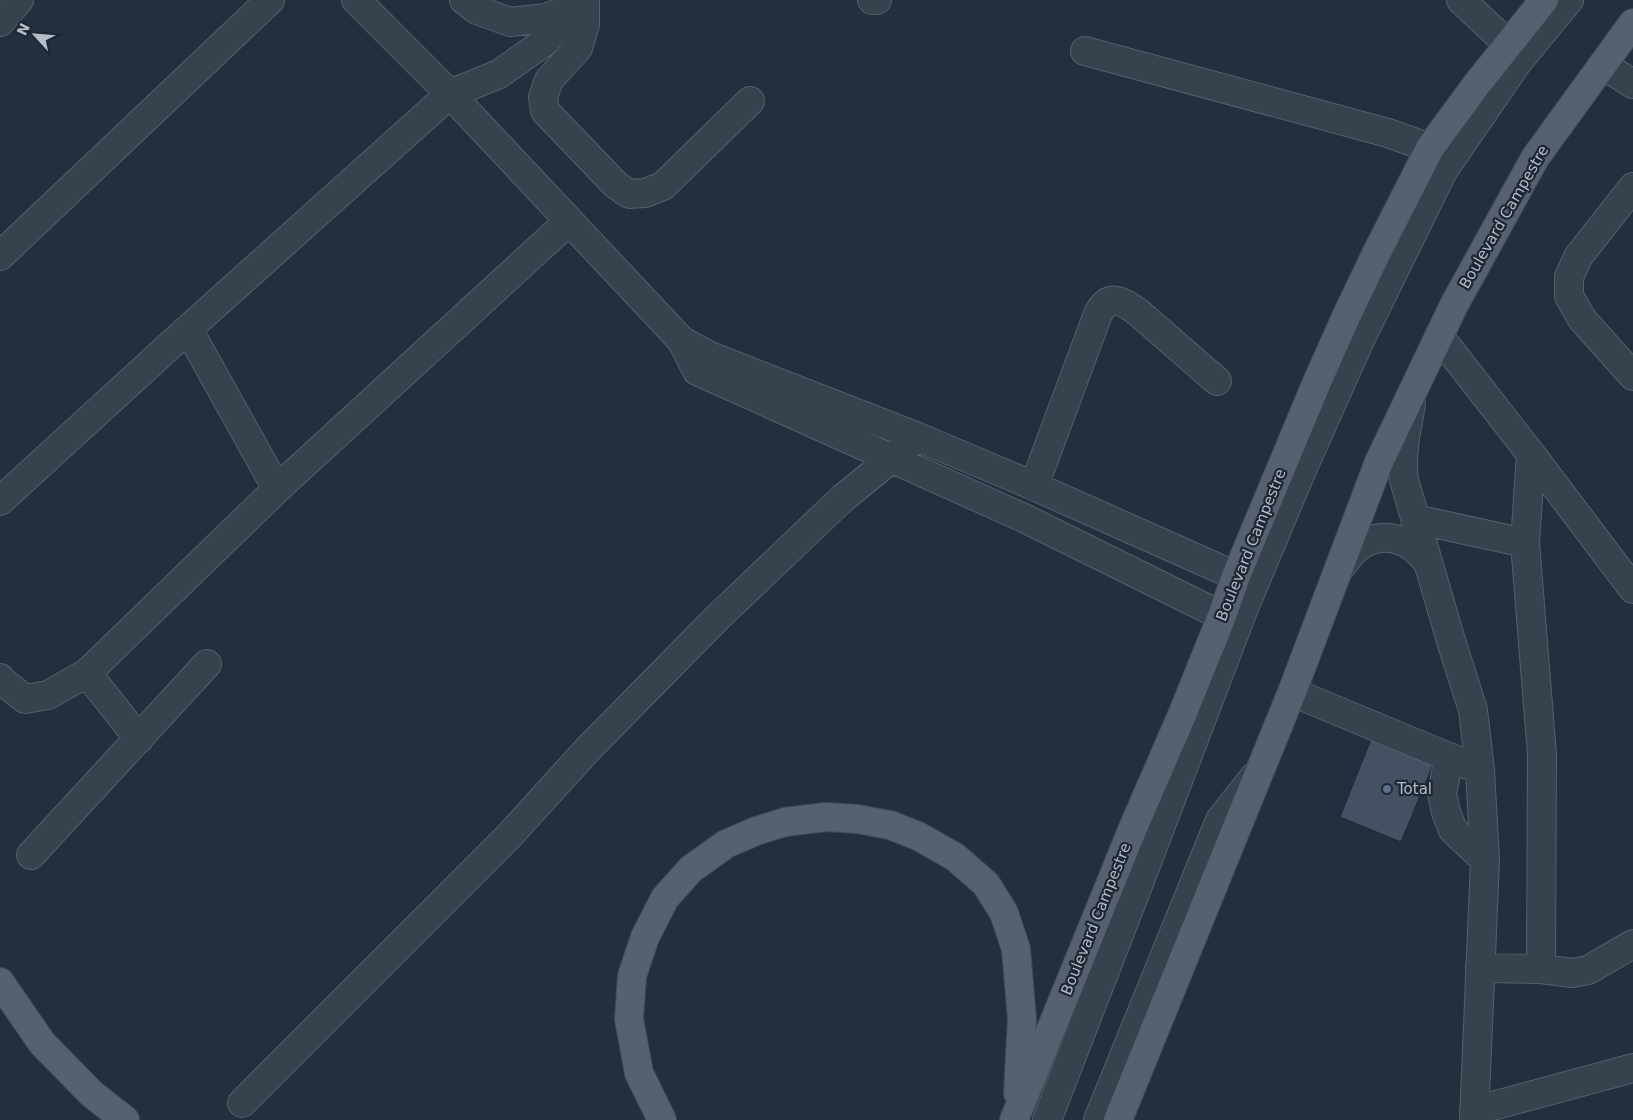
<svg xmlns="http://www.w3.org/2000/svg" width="1633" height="1120" font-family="'DejaVu Sans',sans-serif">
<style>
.building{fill:#455162;stroke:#1f2835}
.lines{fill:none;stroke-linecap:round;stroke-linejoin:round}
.minor-casing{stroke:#565f6c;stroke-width:30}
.major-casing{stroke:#414a57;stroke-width:30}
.minor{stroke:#38414e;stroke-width:28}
.major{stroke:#56606e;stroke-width:28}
.service-dot{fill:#5c6f8a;stroke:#1d2633;stroke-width:2}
.labels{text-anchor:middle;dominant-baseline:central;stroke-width:4.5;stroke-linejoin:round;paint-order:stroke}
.street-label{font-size:15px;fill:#b4bcc9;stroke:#1d2633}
.poi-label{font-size:15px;fill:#b4bcc9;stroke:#1d2633;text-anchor:start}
</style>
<rect width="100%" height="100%" fill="#242f3e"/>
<path class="building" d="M1372,737L1434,762L1401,842L1340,817Z"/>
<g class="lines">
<defs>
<path id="minor" d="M356,0L450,94L682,341L697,371L1026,519L1222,616
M464,0L477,10L510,22L546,18L575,6
M872,0H877
M1461,0L1509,45
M0,22L19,0
M1085,51L1388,133L1430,148
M1603,65L1633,84
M1633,187L1578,257L1569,277V296L1582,319L1633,376
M0,256L270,0
M188,329L277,489
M1439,336L1531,454L1633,589
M682,341L710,356L918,437L1034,486L1236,576
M1411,405C1406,430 1401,454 1404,480L1452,644L1473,710L1480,770L1485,860L1474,1120
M1531,454L1525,543L1542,755L1541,969L1572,973L1588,970L1633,944
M1034,486L1098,314C1109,292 1123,301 1139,313L1217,381
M0,501L188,329L450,94L499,74L543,43L585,2V24L578,48L549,80L543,97L545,111L616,185L629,194L645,193L663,186L750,101
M1415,519L1525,543
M1338,571C1344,563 1350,554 1358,547C1383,529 1411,539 1427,562
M87,673L139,739
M0,678L1,680L25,699L48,695L87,673L277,489L569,221
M1292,692L1480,770
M1449,757L1442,794L1446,812L1453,830L1485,860
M31,855L207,664
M1480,968L1541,969
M242,1103L509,836L588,749L718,617L843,498L918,437
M1474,1111L1633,1068
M1047,1120L1139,883L1244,608L1302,470L1361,338L1443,171L1517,63L1569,0
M1098,1120L1220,820L1254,777"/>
<path id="major" d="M0,982L42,1043L92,1094L125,1120
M662,1120L639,1073L629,1019L632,976L645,937L665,898L691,869L726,844L756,831L785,822L826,817L857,819L890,825L918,836L955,857L986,884L1004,913L1016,949L1022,1019L1018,1093
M1014,1120L1133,828L1182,715L1222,616L1236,576L1317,382L1346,317L1377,252L1430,148L1477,84L1544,0
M1118,1120L1292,692L1379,462L1454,305L1535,158L1633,23"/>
</defs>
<use href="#minor" class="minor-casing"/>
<use href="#major" class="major-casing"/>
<use href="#minor" class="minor"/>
<use href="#major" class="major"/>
</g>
<circle class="service-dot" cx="1387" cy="789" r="5"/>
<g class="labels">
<g class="street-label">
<text transform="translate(1504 217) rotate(-60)">Boulevard Campestre</text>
<text transform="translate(1251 545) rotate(-68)">Boulevard Campestre</text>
<text transform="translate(1096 919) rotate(-68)">Boulevard Campestre</text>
</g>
<g class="poi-label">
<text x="1397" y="789">Total</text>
</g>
</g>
<g transform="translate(35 35) rotate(296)" stroke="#1d2633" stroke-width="4" paint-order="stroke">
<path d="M0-4L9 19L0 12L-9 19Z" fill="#b4bcc9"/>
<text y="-8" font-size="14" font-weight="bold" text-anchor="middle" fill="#b4bcc9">N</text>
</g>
</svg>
